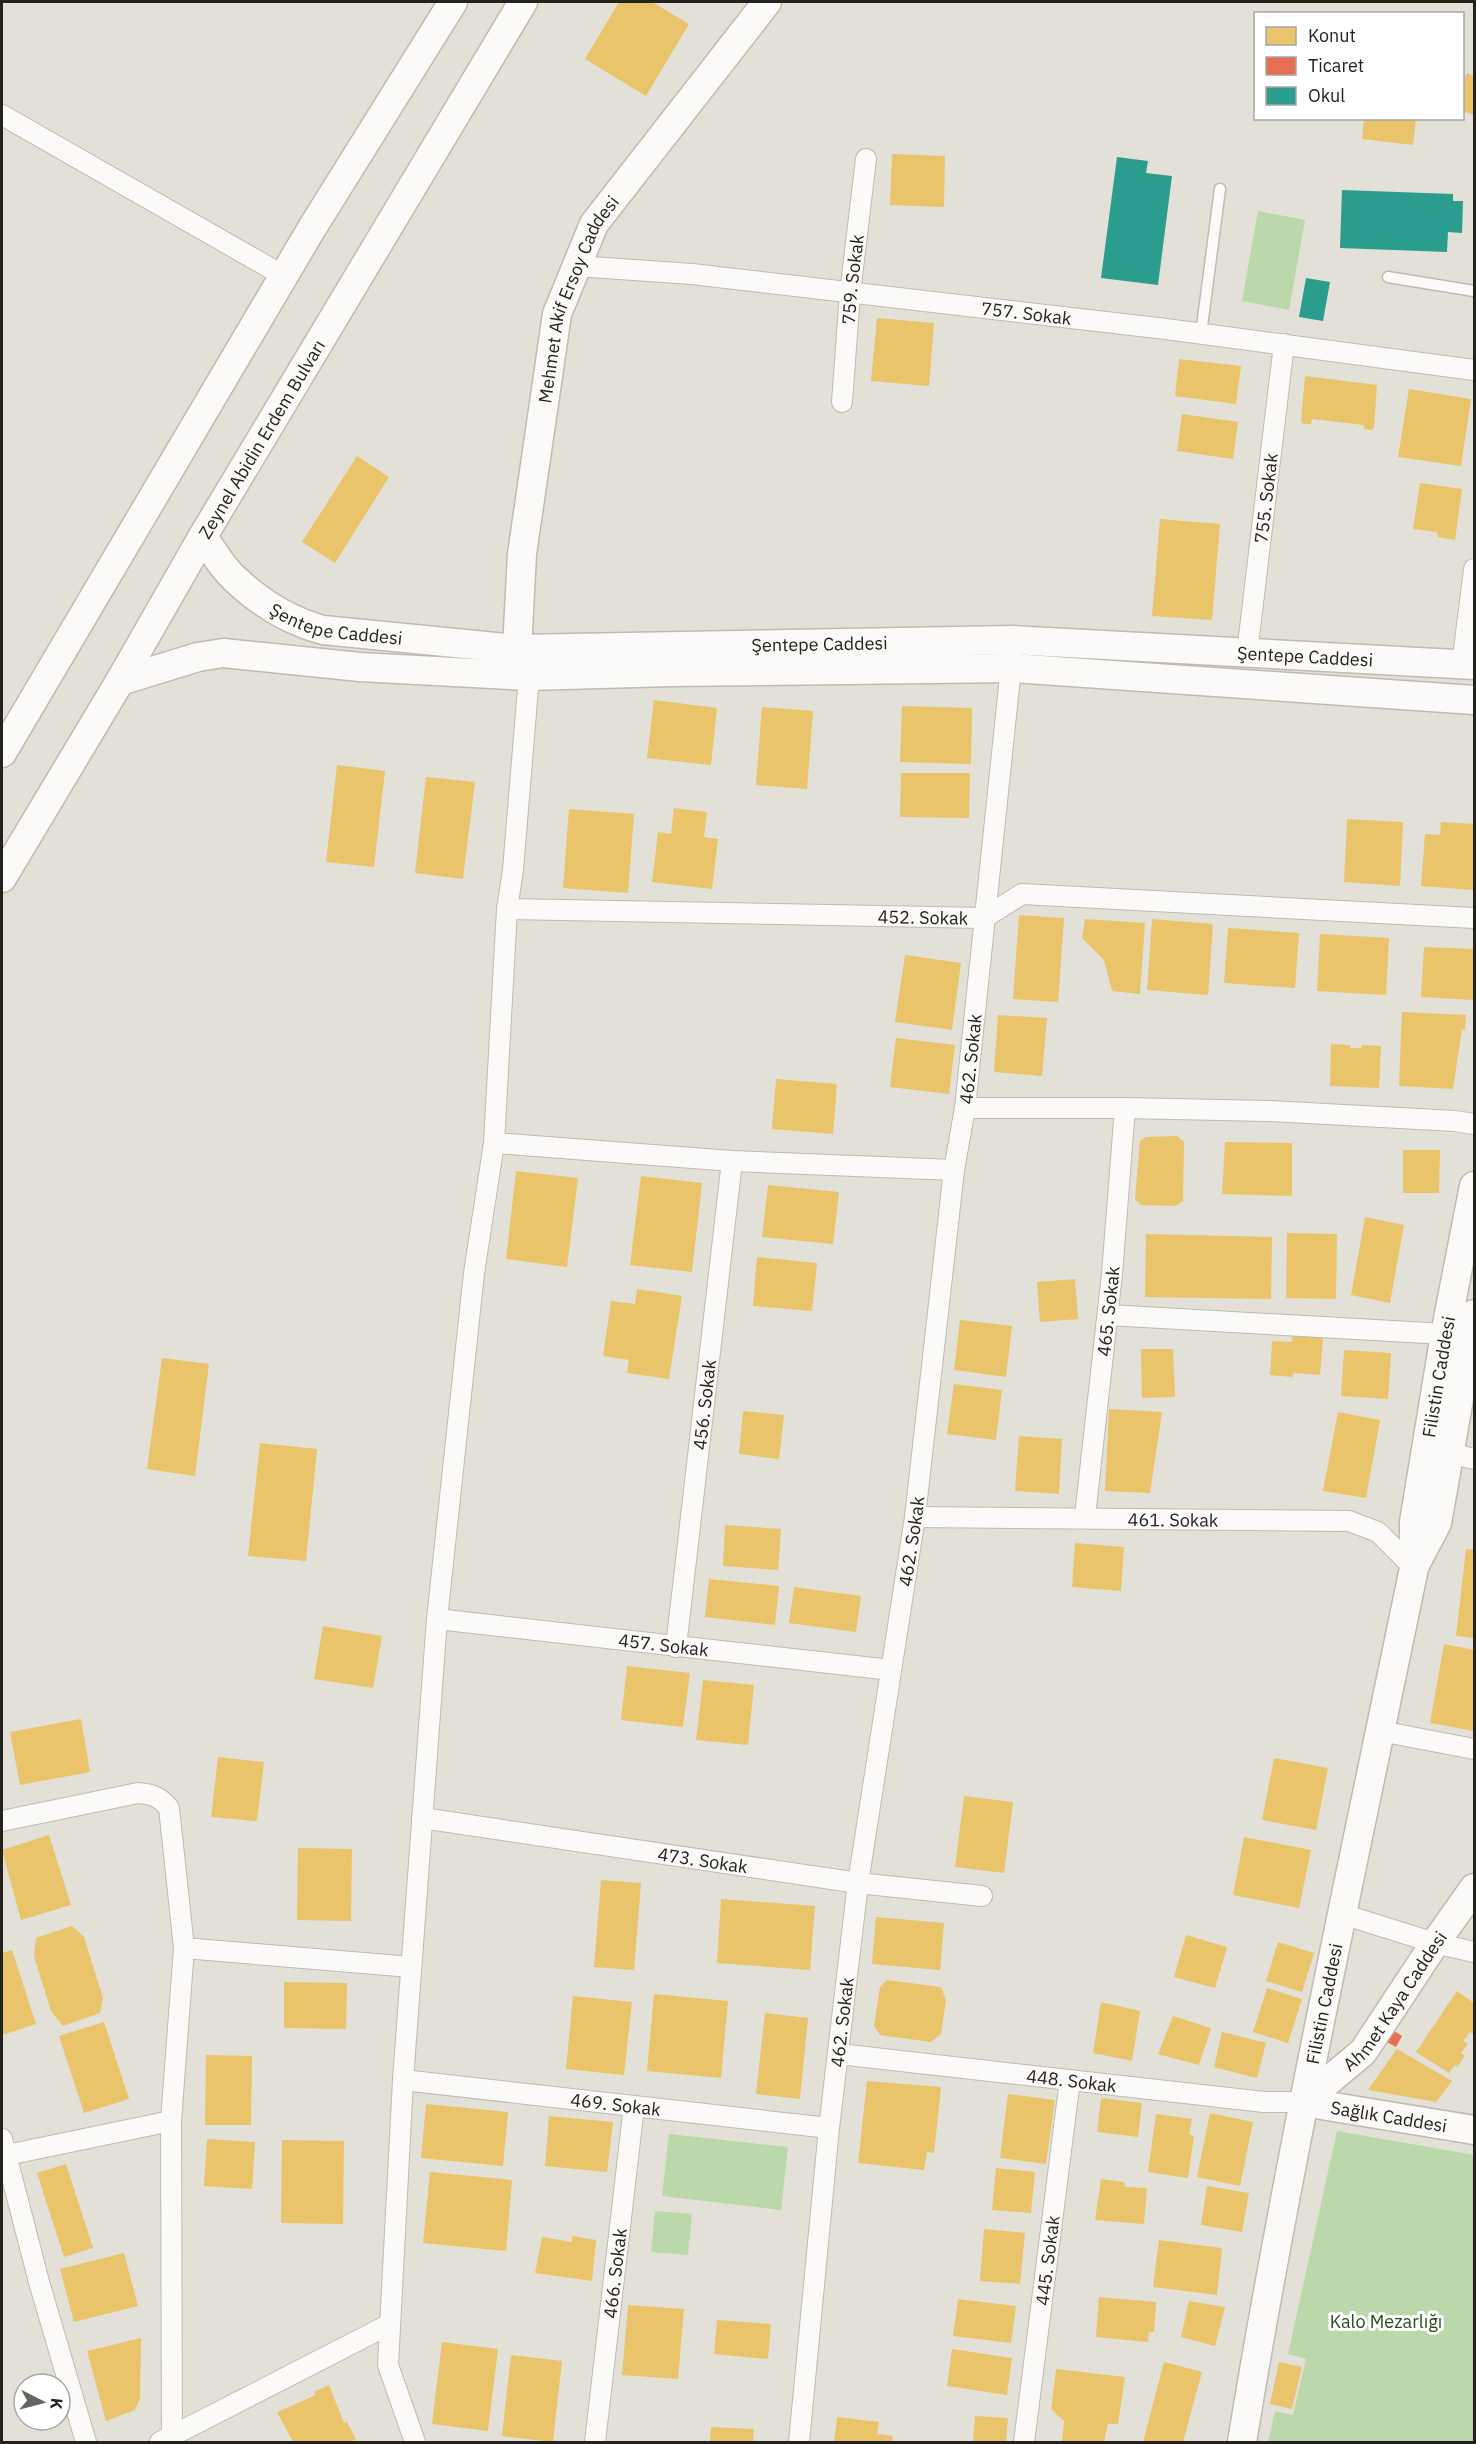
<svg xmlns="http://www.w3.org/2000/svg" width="1476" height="2444" font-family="'IBM Plex Sans',sans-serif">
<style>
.green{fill:#bad8aa}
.homes{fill:#e9c46a}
.shops{fill:#e76f51}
.schools{fill:#2a9d8f}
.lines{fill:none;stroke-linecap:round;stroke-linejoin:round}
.lane-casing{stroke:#bdbbb3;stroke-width:13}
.street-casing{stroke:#bdbbb3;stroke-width:22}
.secondary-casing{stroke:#bdbbb3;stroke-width:31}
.lane{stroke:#fbfaf9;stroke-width:10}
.street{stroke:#fbfaf9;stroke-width:20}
.secondary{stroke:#fbfaf9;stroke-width:28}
.labels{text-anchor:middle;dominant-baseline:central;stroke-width:6;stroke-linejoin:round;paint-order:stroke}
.street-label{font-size:18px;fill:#24221c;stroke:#fff}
.park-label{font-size:18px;fill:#294e1a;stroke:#fff}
</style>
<rect width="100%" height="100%" fill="#e3e0d7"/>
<path class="green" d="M1258,211L1305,220L1289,310L1242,301Z
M1337,2131L1474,2155V2442H1268L1275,2411L1293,2415L1306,2359L1288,2354Z
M669,2134L788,2147L781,2210L662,2196Z
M655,2211L692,2214L688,2255L651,2252Z"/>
<path class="homes" d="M619,2H652L689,24L646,96L585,59Z
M1467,73L1474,76V115L1462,111V86Z
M1364,118H1416L1413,145L1362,139Z
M892,154L945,156L944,207L890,205Z
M877,318L934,323L929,386L871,381Z
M1179,359L1241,366L1236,404L1175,396Z
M1305,376L1377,385L1374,428L1371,430L1364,429V425L1312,419L1311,424H1304L1301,421Z
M1409,389L1471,399L1461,466L1398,457Z
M1182,414L1238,422L1233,459L1177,451Z
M357,456L389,477L335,563L302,542Z
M1420,483L1462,489L1455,540L1438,537L1437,532L1413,529Z
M1160,519L1220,524L1212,620L1152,616Z
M654,700L717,708L711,765L647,758Z
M902,706L972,708L971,764L900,762Z
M762,707L813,711L807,789L756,785Z
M337,765L385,771L374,867L326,862Z
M901,773H970L969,818L900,817Z
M426,777L475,782L463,879L415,873Z
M674,808L707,812L704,837L718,839L712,889L652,882L658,832L671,834Z
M569,809L634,814L628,893L563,888Z
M1347,819L1403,822L1400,886L1344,882Z
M1441,822L1474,824V890L1421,886L1425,834L1440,835Z
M1019,915L1064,918L1058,1002L1013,999Z
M1085,919L1145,923L1140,994L1112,991L1104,960L1082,938Z
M1152,919L1213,924L1208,995L1147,990Z
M1228,928L1299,933L1295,988L1224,983Z
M1320,934L1389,938L1386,995L1317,991Z
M1424,947L1474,949L1473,1000L1421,997Z
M905,955L961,963L952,1030L895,1022Z
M1402,1012L1466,1015L1465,1030L1462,1029L1453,1089L1399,1086Z
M998,1015L1047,1018L1042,1076L994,1072Z
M896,1038L955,1045L949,1094L890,1087Z
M1331,1044L1350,1045V1048H1361L1362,1045L1381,1046L1379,1088L1330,1086Z
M776,1079L837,1084L833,1134L772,1129Z
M1177,1136L1184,1142L1183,1201L1176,1206L1141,1205L1135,1199L1140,1141L1146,1137Z
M1225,1142L1292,1143V1196L1222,1194Z
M1403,1150H1440L1439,1193H1403Z
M516,1171L578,1178L567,1267L506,1259Z
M641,1176L702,1183L692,1272L630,1265Z
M768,1185L839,1192L833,1244L762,1237Z
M1365,1217L1404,1225L1390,1303L1351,1295Z
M1287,1233L1337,1234L1336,1299L1286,1298Z
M1146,1234L1272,1237L1271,1299L1145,1297Z
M757,1257L817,1263L812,1311L753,1306Z
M1075,1279L1078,1319L1040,1322L1037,1282Z
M637,1289L682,1296L669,1379L627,1373L629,1360L603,1356L611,1301L635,1304Z
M960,1320L1012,1326L1006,1377L954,1370Z
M1292,1336L1323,1338L1320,1375L1293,1373V1377L1270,1375L1272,1341L1292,1342Z
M1141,1349H1173L1175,1397L1142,1398Z
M1344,1350L1391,1353L1388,1399L1341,1396Z
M162,1358L209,1364L195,1476L147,1469Z
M954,1384L1002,1390L996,1440L947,1434Z
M1109,1409L1162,1412L1150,1493L1105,1491Z
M743,1411L784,1415L779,1459L739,1454Z
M1338,1412L1380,1420L1366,1498L1323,1491Z
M1019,1436L1062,1439L1059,1494L1015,1491Z
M260,1443L317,1449L306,1561L248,1556Z
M725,1525L781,1529L778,1570L723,1566Z
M1075,1543L1124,1547L1121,1591L1072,1587Z
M1466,1549L1474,1550V1638L1456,1636Z
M709,1579L779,1586L775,1625L705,1617Z
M794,1587L861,1596L856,1632L789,1623Z
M323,1626L382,1636L373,1688L314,1679Z
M1444,1644L1474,1650V1731L1430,1723Z
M627,1666L690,1673L683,1727L621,1720Z
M703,1680L754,1685L748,1745L696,1740Z
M81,1719L90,1772L20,1785L10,1732Z
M218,1757L264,1762L257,1821L211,1817Z
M1274,1758L1328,1768L1316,1830L1262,1820Z
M964,1796L1013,1802L1004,1873L955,1867Z
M49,1835L71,1905L21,1920L2,1850Z
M1244,1837L1311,1850L1299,1908L1233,1895Z
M298,1848L352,1849L351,1921L297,1920Z
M601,1880L641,1883L634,1970L594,1967Z
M721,1899L815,1906L810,1970L717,1963Z
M876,1917L944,1923L940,1970L872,1964Z
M72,1926L84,1937L103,1998L100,2013L63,2026L51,2011L34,1956L36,1938Z
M1186,1935L1227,1947L1215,1988L1174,1977Z
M1278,1942L1314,1953L1302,1992L1266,1981Z
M12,1950L36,2024L2,2035V1953Z
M887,1980L941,1987L946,2000L941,2034L931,2042L880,2035L874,2026L880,1987Z
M284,1982L347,1983L346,2029L284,2028Z
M1267,1988L1302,1999L1288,2043L1253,2032Z
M1457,1991L1474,2003V2034L1470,2032L1463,2041L1468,2044L1461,2053L1465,2056L1457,2067L1455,2065L1449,2073L1416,2052Z
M654,1994L728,2001L721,2078L647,2071Z
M573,1996L632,2002L624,2075L566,2069Z
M1101,2002L1140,2011L1132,2061L1093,2053Z
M765,2013L808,2018L800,2099L756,2094Z
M1173,2016L1211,2028L1199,2065L1158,2054Z
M104,2022L129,2099L84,2113L59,2036Z
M1222,2032L1266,2043L1257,2078L1214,2067Z
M1397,2049L1452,2081L1436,2102L1368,2090Z
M206,2055L252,2056L251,2125H205Z
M867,2081L941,2087L934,2153L927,2152L924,2170L858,2163Z
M1008,2094L1055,2100L1046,2164L1000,2158Z
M1101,2098L1142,2103L1138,2137L1097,2132Z
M426,2104L508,2112L503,2166L421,2158Z
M1210,2113L1253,2122L1240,2186L1197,2177Z
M1156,2114L1192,2119L1189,2134L1194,2136L1188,2178L1148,2172Z
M549,2116L613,2122L607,2172L545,2166Z
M207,2139L255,2142L252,2189L204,2186Z
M282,2140L344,2141L343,2224L281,2223Z
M66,2164L93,2248L64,2257L37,2173Z
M996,2168L1035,2172L1031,2213L992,2210Z
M430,2172L512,2180L506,2251L423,2243Z
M1101,2179L1124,2182L1125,2187L1147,2188L1144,2224L1095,2220Z
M1207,2186L1249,2193L1242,2232L1201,2225Z
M984,2229L1025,2233L1020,2284L980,2281Z
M572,2236L596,2240L592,2281L535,2273L542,2237L572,2242Z
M1159,2240L1222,2248L1217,2295L1153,2287Z
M124,2253L138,2306L74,2322L60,2269Z
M1099,2297L1156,2302L1154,2332H1149L1148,2342L1096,2337Z
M958,2299L1016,2306L1011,2343L953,2336Z
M1189,2301L1225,2307L1215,2346L1181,2337Z
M628,2305L684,2309L678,2379L622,2375Z
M717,2320L771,2324L768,2359L714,2354Z
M141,2338L140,2398L135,2410L106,2421L87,2351Z
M442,2342L498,2349L488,2431L432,2424Z
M952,2349L1012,2358L1007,2395L947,2386Z
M511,2355L562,2361L553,2442L502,2436Z
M1164,2362L1202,2372L1183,2442H1143Z
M1279,2362L1302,2367L1292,2409L1270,2404Z
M1056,2369L1125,2377L1118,2424H1108L1104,2442H1062L1064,2421L1051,2409Z
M329,2385L344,2423L347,2422L356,2439L350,2442H293L277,2412L316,2395L314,2392Z
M975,2416L1008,2418L1006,2442H973Z
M837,2417L879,2422L877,2434L893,2436L892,2442H834Z
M711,2427L754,2429L753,2442H710Z"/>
<path class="shops" d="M1389,2028L1402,2036L1396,2047L1383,2040Z"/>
<path class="schools" d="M1117,157L1148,161L1146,173L1172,176L1158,285L1101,278Z
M1342,190L1453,194V201H1463L1462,233L1448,232L1447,252L1340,248Z
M1306,278L1330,282L1323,321L1299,317Z"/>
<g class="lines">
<defs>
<path id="lane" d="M1388,277L1474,291
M1201,334L1220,189"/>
<g id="street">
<path d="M2,115L284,276"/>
<path id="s1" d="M576,266L692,274L1166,329L1474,370"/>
<path id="s2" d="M842,402L850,293L866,159"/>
<path id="s3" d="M1247,653L1284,344"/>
<path d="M1462,665L1474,569"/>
<path id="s4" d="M507,909L984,918L1022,894L1474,918"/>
<path d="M965,1108H1125L1269,1111L1455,1121L1474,1124"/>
<path d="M494,1143L732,1161L954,1170"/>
<path d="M1108,1315L1445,1334"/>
<path d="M1450,1453L1474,1459"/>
<path id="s5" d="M1085,1516L1112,1274L1125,1108"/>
<path id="s6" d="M915,1517L1349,1521L1378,1532L1414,1568"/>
<path id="s7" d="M437,1619L891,1670"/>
<path id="s8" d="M676,1647L732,1161"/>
<path d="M1380,1731L1474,1749"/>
<path id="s9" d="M422,1818L858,1883L982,1896"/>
<path d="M2,1821L138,1793C152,1794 160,1797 169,1808L184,1948L171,2121L172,2436"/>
<path d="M1342,1914L1435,1943L1474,1952"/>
<path d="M184,1948L411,1967"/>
<path id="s10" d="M839,2054L1264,2102H1303"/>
<path id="s11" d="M403,2080L829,2128"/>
<path d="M2,2139L39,2282L86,2442"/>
<path d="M7,2155L171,2121"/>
<path d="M160,2442L390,2324"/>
<path d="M415,2442L388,2365L403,2080L437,1619L474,1273L494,1143L507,909L513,870L529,676"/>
<path id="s12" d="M595,2442L634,2106"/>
<path id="s13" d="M799,2442L829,2128L858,1883L915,1517L954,1170L965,1108L1012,658"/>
<path id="s14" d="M1024,2442L1070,2080"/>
</g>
<g id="secondary">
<path id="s15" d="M203,536C212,550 221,566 234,578C259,602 290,621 323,630L517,649L1013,640L1474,665"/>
<path id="s16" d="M517,649L522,554L557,314L594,224L767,2"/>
<path d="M120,681L198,657L223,653L360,667L529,676L671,672L1012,668L1474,700"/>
<path d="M2,753L312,228L453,2"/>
<path id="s17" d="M2,878L120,681L203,536L523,2"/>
<path d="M1416,1563L1437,1523L1474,1314"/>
<path id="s18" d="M1303,2102L1363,2052L1435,1943L1474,1888"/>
<path id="s19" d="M1303,2102L1474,2130"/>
<path id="s20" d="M1242,2442C1290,2149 1354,1859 1414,1568V1522L1445,1334L1474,1186"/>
</g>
</defs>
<use href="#lane" class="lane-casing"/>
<use href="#street" class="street-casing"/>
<use href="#secondary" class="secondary-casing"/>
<use href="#lane" class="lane"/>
<use href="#street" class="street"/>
<use href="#secondary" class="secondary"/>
</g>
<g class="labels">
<g class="street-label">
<text stroke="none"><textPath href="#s2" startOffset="123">759. Sokak</textPath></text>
<text stroke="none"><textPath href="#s16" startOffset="358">Mehmet Akif Ersoy Caddesi</textPath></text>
<text stroke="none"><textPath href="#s1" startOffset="453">757. Sokak</textPath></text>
<text stroke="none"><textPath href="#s17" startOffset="510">Zeynel Abidin Erdem Bulvarı</textPath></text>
<text stroke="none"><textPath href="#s3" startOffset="156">755. Sokak</textPath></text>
<text stroke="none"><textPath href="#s15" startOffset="168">Şentepe Caddesi</textPath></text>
<text stroke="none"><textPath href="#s15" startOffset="654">Şentepe Caddesi</textPath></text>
<text stroke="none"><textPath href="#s15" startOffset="1140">Şentepe Caddesi</textPath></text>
<text stroke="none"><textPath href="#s4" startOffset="416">452. Sokak</textPath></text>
<text stroke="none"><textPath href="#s13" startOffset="1394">462. Sokak</textPath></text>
<text stroke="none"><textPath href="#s5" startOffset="206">465. Sokak</textPath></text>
<text stroke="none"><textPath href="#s20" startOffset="1084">Filistin Caddesi</textPath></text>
<text stroke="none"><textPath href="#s8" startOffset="244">456. Sokak</textPath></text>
<text stroke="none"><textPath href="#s6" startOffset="258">461. Sokak</textPath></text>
<text stroke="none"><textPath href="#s13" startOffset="908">462. Sokak</textPath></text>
<text stroke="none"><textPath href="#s7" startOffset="228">457. Sokak</textPath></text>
<text stroke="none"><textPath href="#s9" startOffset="284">473. Sokak</textPath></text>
<text stroke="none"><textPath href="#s18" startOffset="138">Ahmet Kaya Caddesi</textPath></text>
<text stroke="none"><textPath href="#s20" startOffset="446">Filistin Caddesi</textPath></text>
<text stroke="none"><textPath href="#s13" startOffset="422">462. Sokak</textPath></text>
<text stroke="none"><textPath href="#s10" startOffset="234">448. Sokak</textPath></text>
<text stroke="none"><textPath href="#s11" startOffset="214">469. Sokak</textPath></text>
<text stroke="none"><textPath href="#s19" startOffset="87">Sağlık Caddesi</textPath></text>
<text stroke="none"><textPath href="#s14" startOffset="183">445. Sokak</textPath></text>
<text stroke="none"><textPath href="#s12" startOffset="170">466. Sokak</textPath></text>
</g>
<g class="park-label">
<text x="1386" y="2321">Kalo Mezarlığı</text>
</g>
</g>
<rect width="1476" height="2444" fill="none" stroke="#24221c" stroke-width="6"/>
<rect x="1254" y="12" width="210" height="108" fill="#ffffff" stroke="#a7a7a4" stroke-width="1.5"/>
<rect x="1266" y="27" width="30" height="18" fill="#e9c46a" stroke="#a7a7a4" stroke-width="1.5"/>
<text x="1308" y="42" font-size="18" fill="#24221c">Konut</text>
<rect x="1266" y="57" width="30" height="18" fill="#e76f51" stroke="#a7a7a4" stroke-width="1.5"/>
<text x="1308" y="72" font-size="18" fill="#24221c">Ticaret</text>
<rect x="1266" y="87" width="30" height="18" fill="#2a9d8f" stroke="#a7a7a4" stroke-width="1.5"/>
<text x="1308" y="102" font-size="18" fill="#24221c">Okul</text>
<g transform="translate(42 2402) rotate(96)"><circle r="28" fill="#ffffff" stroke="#a7a7a4" stroke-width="1.5"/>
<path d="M0-4.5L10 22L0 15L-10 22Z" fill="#67645d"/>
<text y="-9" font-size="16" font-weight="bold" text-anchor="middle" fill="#24221c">K</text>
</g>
</svg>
